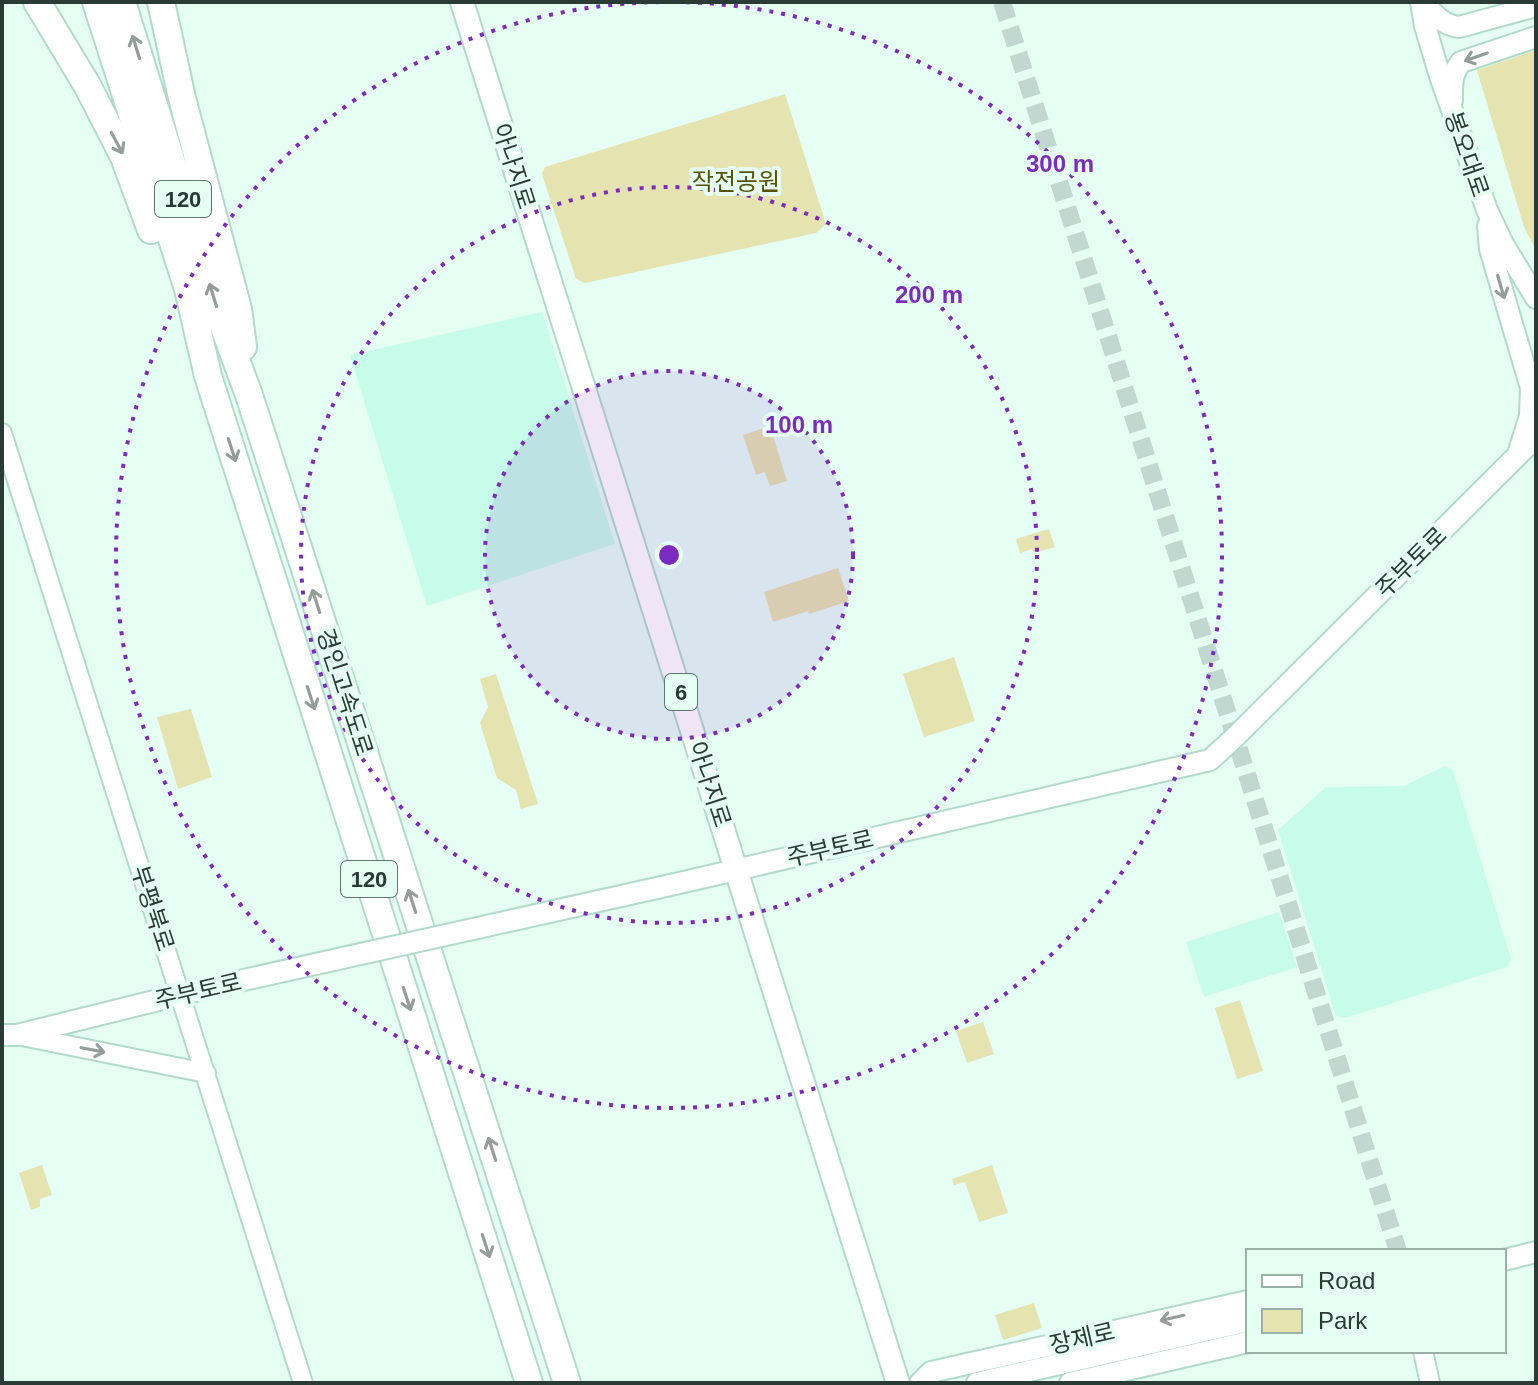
<svg xmlns="http://www.w3.org/2000/svg" width="1538" height="1385" font-family="Helvetica,'Noto Sans KR',sans-serif">
<style>
.built{fill:#c7fcea}
.green{fill:#e5e3b0}
.lines{fill:none;stroke-linecap:round;stroke-linejoin:round}
.tertiary-tunnel{stroke:#c0d8cf;stroke-width:18;stroke-dasharray:18 9;stroke-linecap:butt}
.tertiary-casing{stroke:#b0dbcb;stroke-width:22}
.secondary-casing{stroke:#b0dbcb;stroke-width:24}
.primary-casing{stroke:#b0dbcb;stroke-width:26}
.motorway-casing{stroke:#b0dbcb;stroke-width:30}
.tertiary{stroke:#fff;stroke-width:18}
.secondary{stroke:#fff;stroke-width:20}
.primary{stroke:#fff;stroke-width:22}
.motorway{stroke:#fff;stroke-width:26}
.secondary-bridge-casing{stroke:#b0dbcb;stroke-width:24;stroke-linecap:butt}
.secondary-bridge{stroke:#fff;stroke-width:20}
.oneway{stroke:#949d9a}
.ring{fill:none;stroke:#7b2cbf;stroke-width:4;stroke-dasharray:4 8}
.labels{text-anchor:middle;dominant-baseline:central;stroke-width:8;stroke-linejoin:round;paint-order:stroke}
.shield{fill:#e5fff5;stroke:#62766f;stroke-width:2}
.shield-label{font-size:22px;font-weight:bold;fill:#2a3b35}
.street-label{font-size:24px;fill:#2a3b35;stroke:#e5fff5}
.park-label{font-size:24px;fill:#565203;stroke:#e5fff5}
.centre{fill:#7b2cbf;stroke:#e5fff5;stroke-width:4}
.ring-label{font-size:24px;text-anchor:middle;font-weight:bold;fill:#7b2cbf;stroke:#e5fff5;stroke-width:8;stroke-linejoin:round;paint-order:stroke}
</style>
<rect width="100%" height="100%" fill="#e5fff5"/>
<path class="built" d="M542,312L615,544L427,606L350,355Z
M1445,766L1453,770L1511,959L1507,967L1345,1018L1336,1016L1278,830L1326,787L1404,786Z
M1279,912L1297,967L1204,997L1186,942Z"/>
<path class="green" d="M1536,50V250L1524,227L1477,70Z
M785,94L826,224L816,233L585,283L576,279L542,174L545,167Z
M770,426L787,481L770,486L765,472L756,475L743,435Z
M1049,529L1055,547L1034,553L1032,549L1020,553L1016,539Z
M838,568L849,601L809,614L808,611L773,622L764,592Z
M954,657L975,721L924,737L903,674Z
M496,674L538,804L521,809L516,790L497,778L480,723L488,707L480,679Z
M191,709L212,777L178,789L157,717Z
M1240,1000L1263,1071L1237,1079L1215,1008Z
M983,1022L994,1054L967,1063L956,1031Z
M42,1165L52,1195L40,1199V1207L31,1210L19,1173Z
M992,1165L1008,1213L979,1222L965,1182L954,1185L952,1179Z
M1034,1303L1042,1328L1003,1340L995,1315Z"/>
<g class="lines">
<path class="tertiary-tunnel" d="M1002,2L1398,1251"/>
<defs>
<path id="tertiary" d="M2,433L303,1383
M17,1035L206,1073
M1423,1351L1430,1383"/>
<path id="secondary" d="M1421,2L1425,26L1440,76L1487,210L1503,244L1536,298
M1423,2C1434,14 1442,25 1459,27L1536,6
M1452,100C1452,86 1451,74 1461,62L1536,37
M1488,226L1490,249L1531,388L1530,416L1519,451
M675,884L1210,760L1235,737L1536,437
M2,1035H17L203,989
M1504,1260L1536,1252
M920,1383L931,1372L1248,1301
M977,1383L1248,1321
M1070,1383L1248,1342"/>
<path id="primary" d="M462,2L898,1383"/>
<path id="motorway" d="M37,2L87,85L124,157L151,230
M96,2L188,289L208,376L529,1383
M122,2L219,314L249,395L567,1383
M161,2L182,98L238,309L243,347"/>
</defs>
<use href="#tertiary" class="tertiary-casing"/>
<use href="#secondary" class="secondary-casing"/>
<use href="#primary" class="primary-casing"/>
<use href="#motorway" class="motorway-casing"/>
<use href="#tertiary" class="tertiary"/>
<use href="#secondary" class="secondary"/>
<use href="#primary" class="primary"/>
<use href="#motorway" class="motorway"/>
<defs>
<path id="secondary-bridge" d="M203,989L675,884"/>
</defs>
<use href="#secondary-bridge" class="secondary-bridge-casing"/>
<use href="#secondary-bridge" class="secondary-bridge"/>
</g>
<defs><path id="oneway-shaft" d="M-6 0H5M1.5-3L5.5 0L1.5 3" fill="none" stroke-width="1.6" stroke-linecap="round" stroke-linejoin="round" transform="scale(2)"/></defs>
<g class="oneway">
<use href="#oneway-shaft" transform="translate(136 47) rotate(-107)"/>
<use href="#oneway-shaft" transform="translate(1476 57) rotate(161)"/>
<use href="#oneway-shaft" transform="translate(117 143) rotate(62)"/>
<use href="#oneway-shaft" transform="translate(1501 287) rotate(74)"/>
<use href="#oneway-shaft" transform="translate(213 295) rotate(-107)"/>
<use href="#oneway-shaft" transform="translate(232 450) rotate(72)"/>
<use href="#oneway-shaft" transform="translate(316 601) rotate(-108)"/>
<use href="#oneway-shaft" transform="translate(311 698) rotate(72)"/>
<use href="#oneway-shaft" transform="translate(412 901) rotate(-108)"/>
<use href="#oneway-shaft" transform="translate(407 999) rotate(72)"/>
<use href="#oneway-shaft" transform="translate(93 1050) rotate(11)"/>
<use href="#oneway-shaft" transform="translate(492 1149) rotate(-108)"/>
<use href="#oneway-shaft" transform="translate(486 1246) rotate(72)"/>
<use href="#oneway-shaft" transform="translate(1172 1318) rotate(167)"/>
</g>
<circle cx="669" cy="555" r="184" fill="#7b2cbf" fill-opacity=".12"/>
<g class="ring">
<circle cx="669" cy="555" r="184"/>
<circle cx="669" cy="555" r="368"/>
<path d="M674 2A553 553 0 1 1 664 2"/>
</g>
<g class="labels">
<g class="shield">
<rect x="155" y="181" width="56" height="36" rx="6"/>
<rect x="665" y="674" width="32" height="36" rx="6"/>
<rect x="341" y="861" width="56" height="36" rx="6"/>
</g>
<g class="shield-label">
<text x="183" y="199">120</text>
<text x="681" y="692">6</text>
<text x="369" y="879">120</text>
</g>
<g class="street-label">
<text transform="translate(1467 154) rotate(71)">봉오대로</text>
<text transform="translate(514 166) rotate(72)">아나지로</text>
<text transform="translate(1411 562) rotate(-45)">주부토로</text>
<text transform="translate(345 692) rotate(72)">경인고속도로</text>
<text transform="translate(710 784) rotate(72)">아나지로</text>
<text transform="translate(830 848) rotate(-13)">주부토로</text>
<text transform="translate(153 908) rotate(72)">부평북로</text>
<text transform="translate(198 991) rotate(-13)">주부토로</text>
<text transform="translate(1082 1338) rotate(-13)">장제로</text>
</g>
<g class="park-label">
<text x="736" y="181">작전공원</text>
</g>
</g>
<circle cx="669" cy="555" r="12" class="centre"/>
<g class="ring-label">
<text x="1060" y="172">300 m</text>
<text x="929" y="303">200 m</text>
<text x="799" y="433">100 m</text>
</g>
<rect width="1538" height="1385" fill="none" stroke="#2a3b35" stroke-width="8"/>
<rect x="1246" y="1249" width="260" height="104" fill="#e5fff5" stroke="#9ab1a8" stroke-width="2"/>
<rect x="1262" y="1275" width="40" height="12" fill="#ffffff" stroke="#9ab1a8" stroke-width="2"/>
<text x="1318" y="1289" font-size="24" fill="#2a3b35">Road</text>
<rect x="1262" y="1309" width="40" height="24" fill="#e5e3b0" stroke="#9ab1a8" stroke-width="2"/>
<text x="1318" y="1329" font-size="24" fill="#2a3b35">Park</text>
</svg>
